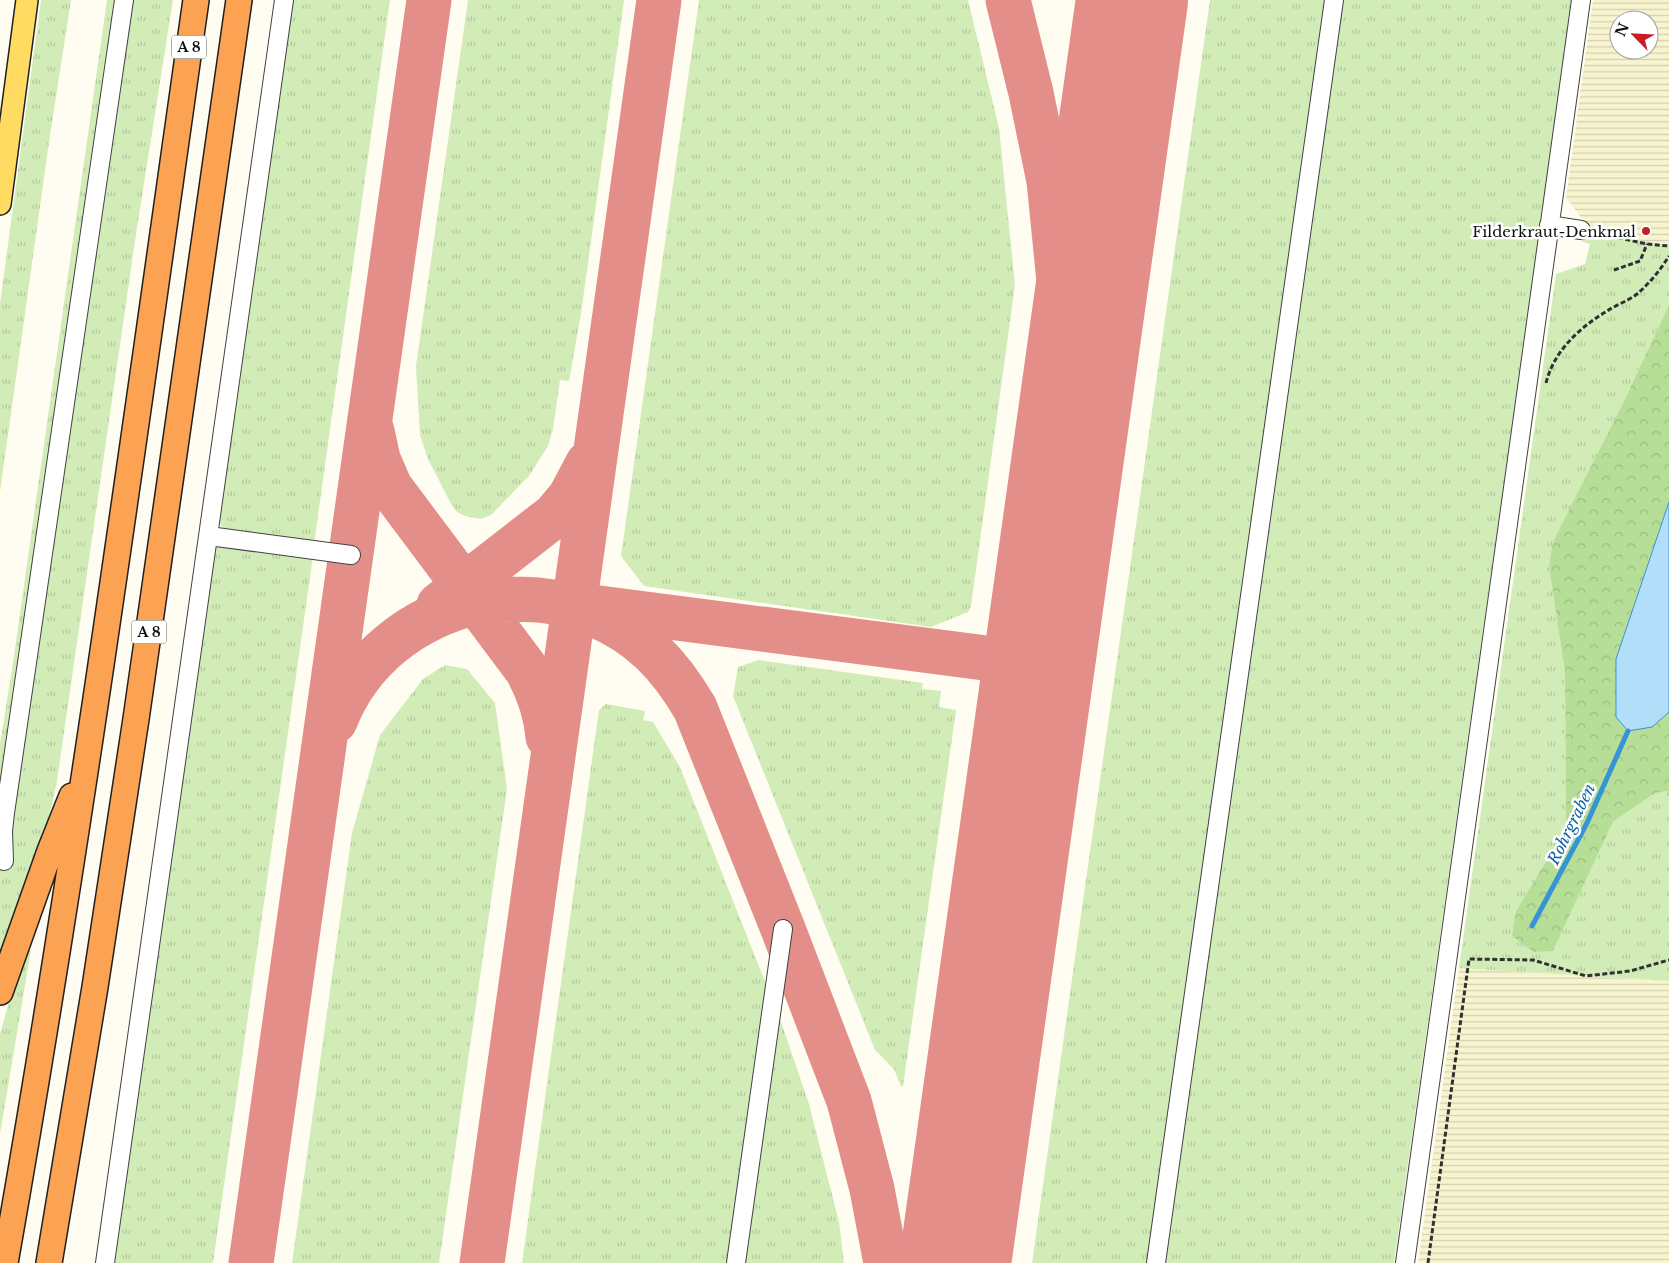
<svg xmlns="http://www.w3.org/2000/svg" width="1669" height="1263" font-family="'Libre Baskerville',serif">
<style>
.farmland{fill:url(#farmland-rules);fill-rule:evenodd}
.grass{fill:url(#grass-tufts)}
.forest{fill:url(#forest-crowns)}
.water{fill:#b3defa;stroke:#3693d5}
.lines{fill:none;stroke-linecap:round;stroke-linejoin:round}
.stream{stroke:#3693d5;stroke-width:5}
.taxiway{stroke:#e48e8a;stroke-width:45}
.runway{stroke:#e48e8a;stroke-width:112}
.minor-casing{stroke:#424242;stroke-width:20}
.major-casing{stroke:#202020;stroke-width:24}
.highway-casing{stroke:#202020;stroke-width:28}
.path{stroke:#313131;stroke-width:3;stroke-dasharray:5 2.5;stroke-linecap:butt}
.minor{stroke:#fff;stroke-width:18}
.major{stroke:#ffdb61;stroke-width:21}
.highway{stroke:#fca253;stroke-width:25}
.poi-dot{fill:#c81e24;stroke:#fff;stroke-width:2}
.labels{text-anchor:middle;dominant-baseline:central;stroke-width:5;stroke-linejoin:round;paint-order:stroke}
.shield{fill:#fff;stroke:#575757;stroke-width:1}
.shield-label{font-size:14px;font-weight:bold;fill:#0f0f0f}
.poi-label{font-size:15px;fill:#0f0f0f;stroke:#fff;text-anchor:end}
.water-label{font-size:16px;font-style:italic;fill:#1064a9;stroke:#fff}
</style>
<defs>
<pattern id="farmland-rules" width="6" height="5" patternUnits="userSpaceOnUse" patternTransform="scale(1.25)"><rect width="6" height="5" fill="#f7f4cf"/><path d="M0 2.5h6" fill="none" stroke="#d3d0b1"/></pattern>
<pattern id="grass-tufts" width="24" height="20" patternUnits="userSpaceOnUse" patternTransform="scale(1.25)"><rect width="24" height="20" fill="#d2ecb8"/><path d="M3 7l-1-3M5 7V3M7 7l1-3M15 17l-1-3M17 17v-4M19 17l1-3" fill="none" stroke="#b3c99d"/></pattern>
<pattern id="forest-crowns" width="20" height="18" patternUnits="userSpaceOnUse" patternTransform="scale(1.25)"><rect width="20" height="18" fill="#b6de96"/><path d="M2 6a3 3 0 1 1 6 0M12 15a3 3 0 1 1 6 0" fill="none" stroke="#9bbd80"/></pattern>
</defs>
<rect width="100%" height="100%" fill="#fffdf1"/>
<path class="farmland" d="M1593,0H1669V246L1581,230L1584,221L1566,198ZM1619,20H1649V50H1619Z
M1459,968L1669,981V1263H1418Z"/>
<path class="grass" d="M41,0H71L50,135L0,492V304Z
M107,0H173L136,234L57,781L45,837L0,965V744L13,663Z
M289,0H390L314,544L227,532L218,522Z
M468,0H624L581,314L569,381L560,380L553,429L548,446L529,476L491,515L481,519L465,516L457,512L450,502L428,459L420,435L416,366Z
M699,0H968L999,128L1015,285L971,606L968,612L931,627L644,586L621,556Z
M1210,0H1330L1152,1263H1032Z
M1337,0H1572L1394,1263H1160Z
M1581,230L1669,246V305L1622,405L1549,567L1565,672L1566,828L1516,911L1553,951L1613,822L1655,793L1669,791V981L1459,968L1556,274L1585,264L1590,244L1581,241Z
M218,546L313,556L213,1263H110L215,547Z
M759,660L923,683L922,689L941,691L939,707L956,710L903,1086L901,1087L894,1069L875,1050L733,696L738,667Z
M445,665L467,669L495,703L507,789L439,1263H292L352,833L380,735L423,679Z
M606,704L645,711L643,720L653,722L680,767L768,989L730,1263H522L599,710Z
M28,950H31L0,1134V1034L15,981Z
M775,1004L809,1104L839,1222L844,1263H739Z"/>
<path class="forest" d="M1669,305V502L1648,567L1652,727L1669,712V791L1655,793L1613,822L1553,951L1534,952L1512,936L1516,911L1566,828L1565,672L1549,567L1553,542L1622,405Z"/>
<path class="water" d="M1669,502V712L1652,727L1628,731L1616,717V659Z"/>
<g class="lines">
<path class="stream" d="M1532,926L1587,823L1628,731"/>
<path class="taxiway" d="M1008,0L1031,93L1049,181L1060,291L1076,399
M372,431L378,459L390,487L527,670C539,692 546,712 548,737
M439,605L555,515L570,497L588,463
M593,614C641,634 669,664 695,708L783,929L849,1101L872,1189L886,1263
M335,721C359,659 413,617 477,602C497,598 518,599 538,600L1039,665
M251,1263L429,0
M482,1263L659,0"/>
<path class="runway" d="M955,1263L1132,0"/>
<defs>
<path id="minor" d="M1549,225L1581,230
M209,536L351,555
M4,861L3,831L5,813L124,0
M105,1263L284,0
M736,1263L783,929
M1156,1263L1334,0
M1405,1263L1581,0"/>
<path id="major" d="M0,204L27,0"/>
<path id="highway" d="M0,992L50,851L72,796
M5,1263C79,844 136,422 196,0
M49,1263L95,987L136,719L239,0"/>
</defs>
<use href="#minor" class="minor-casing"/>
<use href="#major" class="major-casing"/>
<use href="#highway" class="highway-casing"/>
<path class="path" d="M1596,233L1647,244L1669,246
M1614,270L1640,261L1647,244
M1546,383C1554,351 1579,328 1607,311C1616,305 1628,301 1637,294C1649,284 1661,269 1669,256
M1428,1263L1469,959L1533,960L1586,976L1630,971L1669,960"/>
<use href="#minor" class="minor"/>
<use href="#major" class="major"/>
<use href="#highway" class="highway"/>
</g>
<circle class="poi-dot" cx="1646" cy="231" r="5"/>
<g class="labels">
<g class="shield">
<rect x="171.5" y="35.5" width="35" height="23" rx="4"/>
<rect x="131.5" y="620.5" width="35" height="23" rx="4"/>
</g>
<g class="shield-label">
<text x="189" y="47">A 8</text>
<text x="149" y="632">A 8</text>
</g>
<g class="poi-label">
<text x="1636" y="231">Filderkraut-Denkmal</text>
</g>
<g class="water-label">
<text transform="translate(1571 824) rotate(-64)">Rohrgraben</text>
</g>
</g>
<g transform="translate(1634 35) rotate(294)"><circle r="24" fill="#ffffff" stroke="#9f9f9f"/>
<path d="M0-4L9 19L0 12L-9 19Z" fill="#c81e24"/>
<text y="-8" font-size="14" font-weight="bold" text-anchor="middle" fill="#0f0f0f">N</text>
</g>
</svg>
